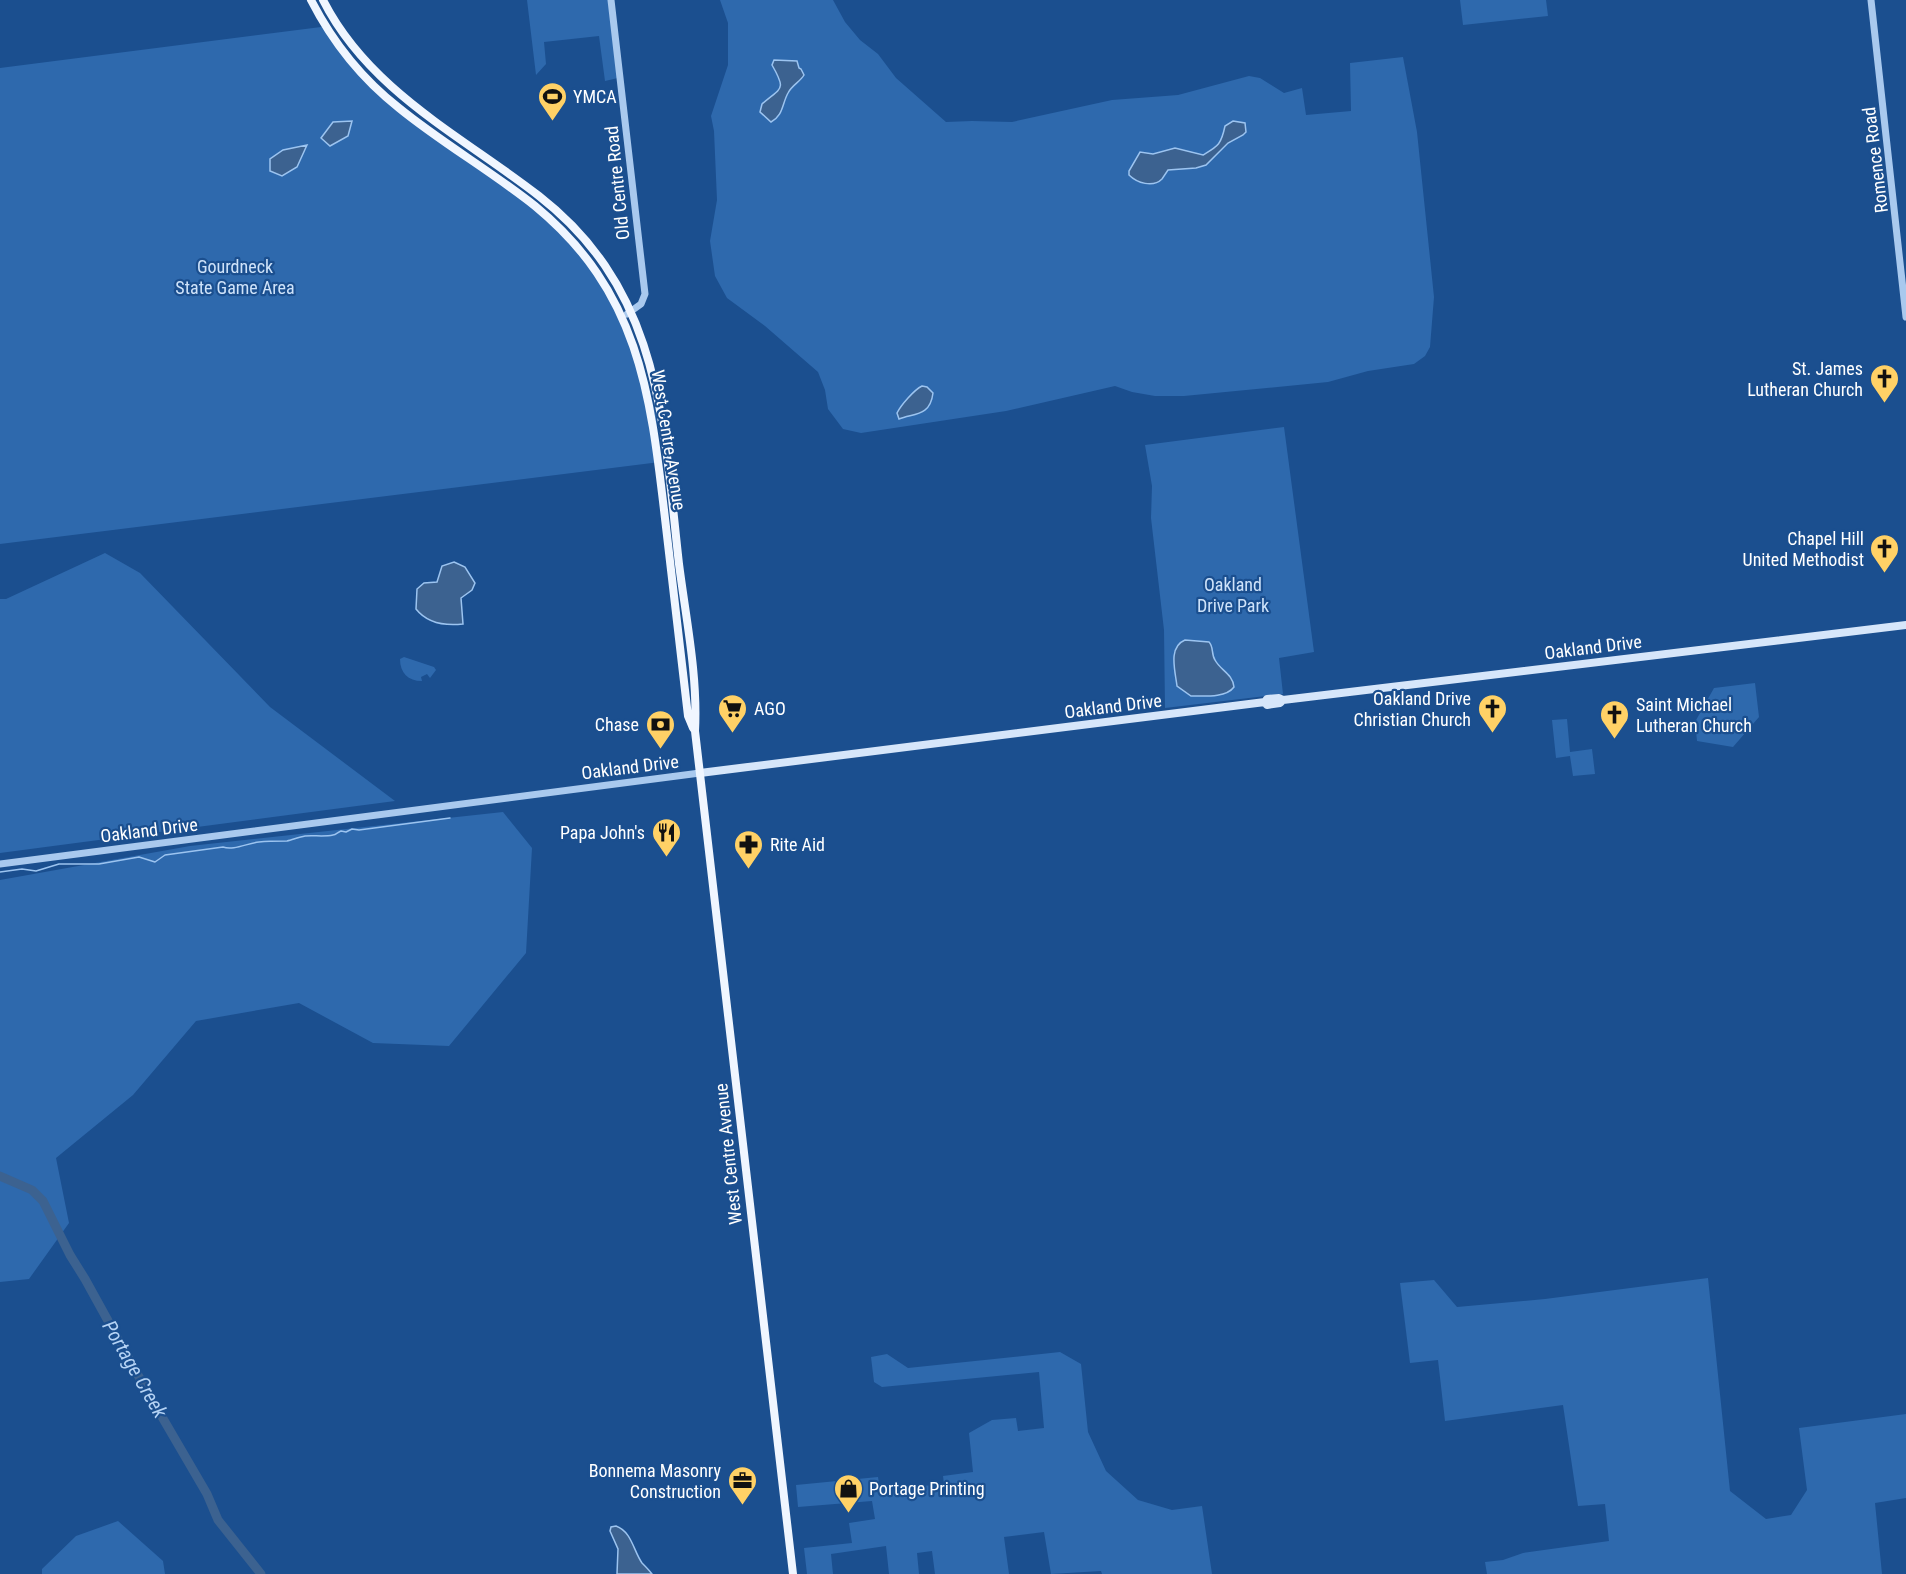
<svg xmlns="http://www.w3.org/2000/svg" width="1906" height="1574" font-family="'Roboto Condensed',sans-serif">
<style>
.green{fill:#2e69ad}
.water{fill:#3c6290;stroke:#9cc4f0;stroke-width:1.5}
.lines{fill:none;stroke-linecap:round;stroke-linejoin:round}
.stream{stroke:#9cc4f0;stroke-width:1.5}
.river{stroke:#3c6290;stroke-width:9}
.tertiary{stroke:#a9c9ee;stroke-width:7}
.secondary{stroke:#d6e6fa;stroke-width:8}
.primary{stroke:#f0f6ff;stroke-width:8}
.labels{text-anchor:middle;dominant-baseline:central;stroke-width:4.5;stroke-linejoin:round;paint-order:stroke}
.poi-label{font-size:18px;fill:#fff;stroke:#1b4f8f;text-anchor:end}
.street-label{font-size:18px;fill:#fff;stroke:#1b4f8f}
.park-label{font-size:18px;fill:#cfe3fa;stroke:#1b4f8f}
.water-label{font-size:20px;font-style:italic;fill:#b5d3f5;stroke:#1b4f8f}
</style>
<rect width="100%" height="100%" fill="#1b4f8f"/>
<path class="green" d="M527,0H608L618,78L605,81L599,36L544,42L546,64L536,75Z
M720,0H833L845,22L860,40L878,54L896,78L946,122L972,121L1012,122L1112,100L1178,95L1249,76L1260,78L1284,93L1302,88L1306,115L1351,111L1350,63L1403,57L1417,132L1434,297L1430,347L1425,356L1414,364L1368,371L1328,382L1184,396H1155L1132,392L1115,386L1006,411L861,433L843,429L828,409L825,390L818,372L765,326L727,298L715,276L710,241L717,200L714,131L711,116L728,65V23Z
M1460,0H1546L1548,16L1463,25Z
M329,26L349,56L376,87L549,216L589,259L642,360L656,416L660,462L0,544V68Z
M1284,427L1314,652L1279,658L1283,694L1165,708L1164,630L1151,518L1152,486L1145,445Z
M105,553L140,573L270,707L395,801L0,853V599H6Z
M404,657L434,667L436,670L430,678L427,674L421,677L422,681C408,681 400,673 400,659Z
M1755,683L1759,717L1733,747L1697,741L1695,722L1714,688Z
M1567,719L1570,752L1592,749L1595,774L1573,776L1570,756L1556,758L1552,720Z
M503,812L532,848L526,953L449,1046L373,1043L299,1003L196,1021L133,1095L56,1158L69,1223L29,1279L0,1282V880L190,846Z
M1708,1278L1730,1491L1766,1519L1791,1515L1807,1490L1799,1428L1906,1414V1498L1875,1503L1882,1574H1487L1485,1562L1503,1560L1523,1553L1609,1541L1605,1504L1578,1506L1563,1405L1445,1421L1438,1360L1410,1363L1400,1283L1434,1280L1457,1307L1545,1299Z
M1060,1352L1081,1364L1088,1432L1106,1471L1138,1500L1172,1510L1202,1506L1212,1574H1102L1101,1571L1051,1574L1044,1532L1004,1537L1009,1574H935L932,1551L917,1553L919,1574H889L886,1546L831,1554L833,1574H807L804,1548L852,1543L849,1523L875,1519L872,1501L798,1507L796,1485L878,1477L880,1490L944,1484L943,1476L973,1472L969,1433L992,1420L1016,1418L1018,1431L1044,1428L1039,1372L882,1387L874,1382L871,1357L887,1354L908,1368Z
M118,1521L163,1561L165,1574H42V1569L76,1536Z"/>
<path class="water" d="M774,60L797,61L799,68L801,69L804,75C800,82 792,85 788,93C782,104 783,116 771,122L760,112L762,104C781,87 787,91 772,65Z
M352,121L348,136L330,146L321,138L333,122Z
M1233,121L1245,123L1246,132L1243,135L1228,143L1206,165L1196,168L1168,170C1166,173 1164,176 1162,179C1153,188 1137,183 1129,175V171L1140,152L1153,154L1175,148L1203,155C1218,146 1221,145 1225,126Z
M307,145L297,167L282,176L270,171V159L283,150Z
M922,386L927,387L933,393C930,417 914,413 899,419L897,413C901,405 914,390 922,386Z
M454,562L465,567L475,583L472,590L461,598L463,624C445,626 427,623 416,609L417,589L424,583L437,582L442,566Z
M1185,640L1209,642C1214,647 1211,654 1215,660C1220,670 1233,674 1234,687C1226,698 1204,696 1191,696L1177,686C1175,670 1168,647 1185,640Z
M616,1526C632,1532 633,1550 642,1563C645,1566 649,1570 652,1574H617L618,1549L610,1531L611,1527Z"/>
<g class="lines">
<path class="stream" d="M0,872L22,869L36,871L59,864H99L139,857L155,862L165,855L223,847C233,851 248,843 259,842C268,841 277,841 287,841C292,840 299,837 305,836C313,835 324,837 333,835C336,835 338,832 341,831L346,832L352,829L359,830L450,818"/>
<path class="river" d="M0,1176L32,1190L43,1201L70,1255L85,1279L144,1386L207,1494L218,1520L261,1574"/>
<path class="tertiary" d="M611,0L645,294L641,304L627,314
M1871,0L1906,317
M0,864L700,773"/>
<path class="secondary" d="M1265,702L1267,705L1280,703L1283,700
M700,773L1265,702L1267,699L1279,698L1283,700L1906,625"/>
<path class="primary" d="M311,0C332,41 362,79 399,108C442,143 491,171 535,206C642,294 651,399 666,527C673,590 681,653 688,716L693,728
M323,0C369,91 462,136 539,196C662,292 663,423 679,564C686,619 698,676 695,731L793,1574"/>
</g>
<defs>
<symbol id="stadium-pin" viewBox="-11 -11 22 30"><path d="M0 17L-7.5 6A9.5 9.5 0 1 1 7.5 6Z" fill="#ffd166" stroke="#1b4f8f"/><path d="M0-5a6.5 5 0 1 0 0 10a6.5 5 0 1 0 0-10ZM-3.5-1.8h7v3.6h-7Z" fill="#111"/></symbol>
<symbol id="church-pin" viewBox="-11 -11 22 30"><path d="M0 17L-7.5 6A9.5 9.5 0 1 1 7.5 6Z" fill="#ffd166" stroke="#1b4f8f"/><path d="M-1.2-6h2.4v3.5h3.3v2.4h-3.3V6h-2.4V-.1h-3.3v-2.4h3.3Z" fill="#111"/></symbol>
<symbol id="supermarket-pin" viewBox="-11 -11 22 30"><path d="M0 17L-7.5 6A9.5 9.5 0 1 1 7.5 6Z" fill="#ffd166" stroke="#1b4f8f"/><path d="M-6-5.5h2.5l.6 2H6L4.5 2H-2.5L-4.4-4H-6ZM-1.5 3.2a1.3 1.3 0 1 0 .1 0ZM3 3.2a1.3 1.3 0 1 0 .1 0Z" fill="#111"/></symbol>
<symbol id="bank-pin" viewBox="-11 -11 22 30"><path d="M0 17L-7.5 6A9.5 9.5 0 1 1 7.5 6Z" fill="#ffd166" stroke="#1b4f8f"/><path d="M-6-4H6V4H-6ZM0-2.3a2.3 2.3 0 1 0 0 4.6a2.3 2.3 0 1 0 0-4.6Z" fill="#111"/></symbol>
<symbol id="restaurant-pin" viewBox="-11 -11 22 30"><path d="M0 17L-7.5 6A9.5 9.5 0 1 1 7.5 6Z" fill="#ffd166" stroke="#1b4f8f"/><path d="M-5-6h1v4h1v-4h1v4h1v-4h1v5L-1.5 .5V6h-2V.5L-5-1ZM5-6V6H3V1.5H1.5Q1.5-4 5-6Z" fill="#111"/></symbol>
<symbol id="pharmacy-pin" viewBox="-11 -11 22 30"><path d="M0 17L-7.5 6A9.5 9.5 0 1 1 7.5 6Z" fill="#ffd166" stroke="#1b4f8f"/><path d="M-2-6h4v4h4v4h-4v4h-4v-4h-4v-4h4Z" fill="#111"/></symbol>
<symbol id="office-pin" viewBox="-11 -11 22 30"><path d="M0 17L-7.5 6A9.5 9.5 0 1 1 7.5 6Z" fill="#ffd166" stroke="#1b4f8f"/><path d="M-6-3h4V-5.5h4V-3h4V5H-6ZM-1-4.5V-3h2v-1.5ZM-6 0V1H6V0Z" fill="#111"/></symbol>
<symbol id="shop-pin" viewBox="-11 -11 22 30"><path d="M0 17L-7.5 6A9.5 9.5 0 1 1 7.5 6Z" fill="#ffd166" stroke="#1b4f8f"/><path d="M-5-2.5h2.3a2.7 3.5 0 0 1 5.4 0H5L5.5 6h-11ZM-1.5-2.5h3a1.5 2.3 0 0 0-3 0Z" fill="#111"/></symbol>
</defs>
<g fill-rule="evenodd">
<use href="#stadium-pin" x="536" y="80" width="33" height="45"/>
<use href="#church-pin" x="1868" y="362" width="33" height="45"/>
<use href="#church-pin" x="1868" y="532" width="33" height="45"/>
<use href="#supermarket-pin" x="716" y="692" width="33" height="45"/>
<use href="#church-pin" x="1476" y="692" width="33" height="45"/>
<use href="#church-pin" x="1598" y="698" width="33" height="45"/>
<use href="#bank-pin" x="644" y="708" width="33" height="45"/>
<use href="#restaurant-pin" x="650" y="816" width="33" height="45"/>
<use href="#pharmacy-pin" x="732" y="828" width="33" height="45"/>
<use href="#office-pin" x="726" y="1464" width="33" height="45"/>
<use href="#shop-pin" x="832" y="1472" width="33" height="45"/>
</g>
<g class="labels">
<g class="poi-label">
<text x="573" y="96" text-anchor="start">YMCA</text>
<text x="1863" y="368">St. James<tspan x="1863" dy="21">Lutheran Church</tspan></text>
<text x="1864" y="538">Chapel Hill<tspan x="1864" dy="21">United Methodist</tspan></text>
<text x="1471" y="698">Oakland Drive<tspan x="1471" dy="21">Christian Church</tspan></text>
<text x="1636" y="704" text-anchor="start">Saint Michael<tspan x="1636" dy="21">Lutheran Church</tspan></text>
<text x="754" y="708" text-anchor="start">AGO</text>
<text x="639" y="724">Chase</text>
<text x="645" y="832">Papa John's</text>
<text x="770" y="844" text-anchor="start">Rite Aid</text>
<text x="721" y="1470">Bonnema Masonry<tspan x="721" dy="21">Construction</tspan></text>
<text x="869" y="1488" text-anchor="start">Portage Printing</text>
</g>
<g class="street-label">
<text transform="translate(1875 160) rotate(-97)">Romence Road</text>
<text transform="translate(617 183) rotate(-96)">Old Centre Road</text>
<text transform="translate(669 440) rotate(81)">West Centre Avenue</text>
<text transform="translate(1593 647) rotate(-7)">Oakland Drive</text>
<text transform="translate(1113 706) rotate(-7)">Oakland Drive</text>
<text transform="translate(630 767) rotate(-7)">Oakland Drive</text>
<text transform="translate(149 830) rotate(-7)">Oakland Drive</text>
<text transform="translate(728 1154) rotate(-96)">West Centre Avenue</text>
</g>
<g class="park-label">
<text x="235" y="266">Gourdneck<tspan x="235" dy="21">State Game Area</tspan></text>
<text x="1233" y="584">Oakland<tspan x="1233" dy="21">Drive Park</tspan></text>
</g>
<g class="water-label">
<text transform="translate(135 1369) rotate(60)">Portage Creek</text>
</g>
</g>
</svg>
